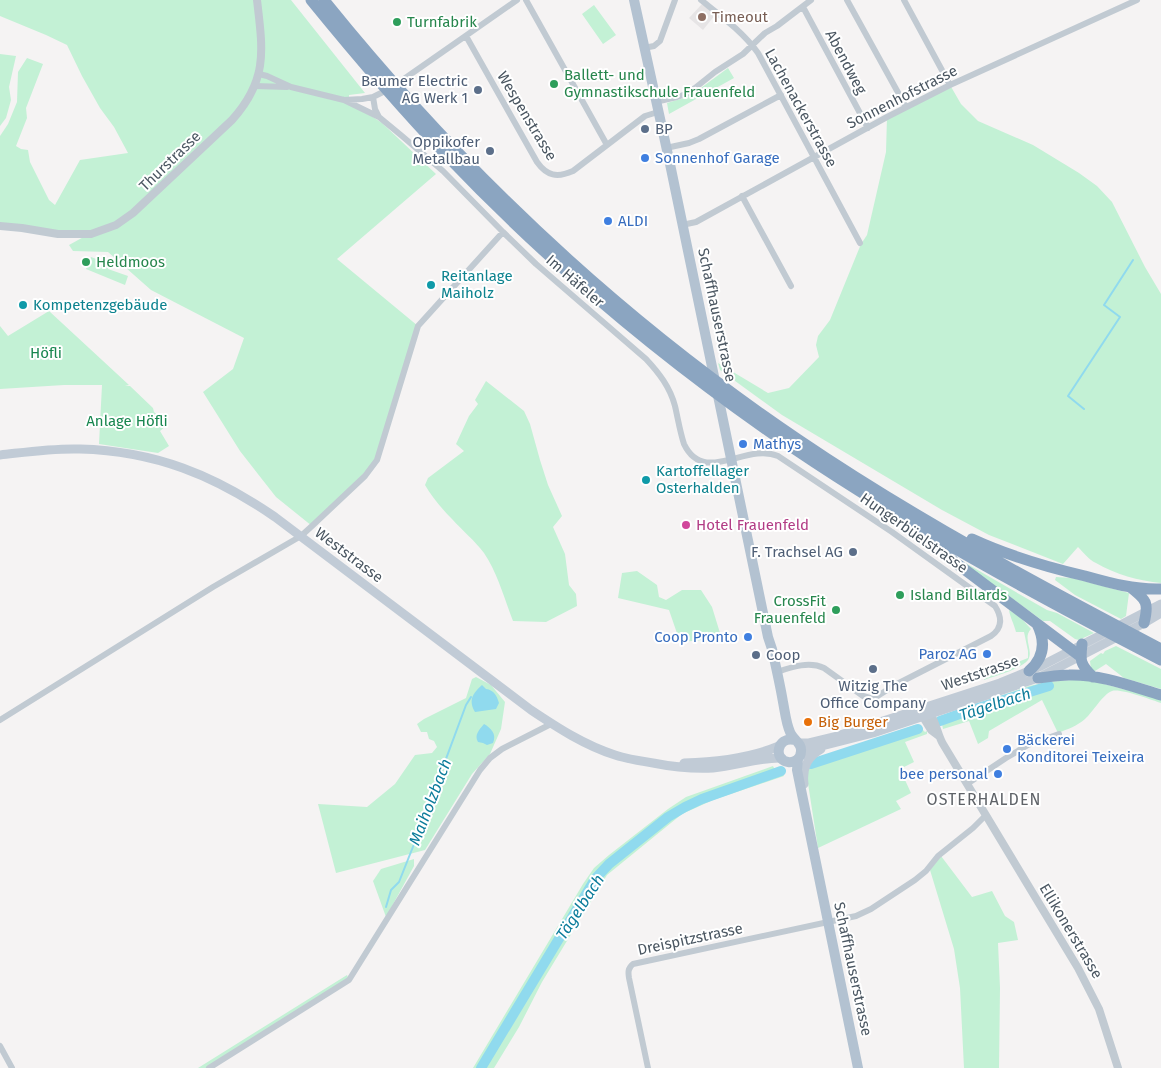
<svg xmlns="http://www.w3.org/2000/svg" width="1161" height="1068" font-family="'Fira Sans',sans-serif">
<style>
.education{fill:#e6e4e5}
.green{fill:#c3f1d5}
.water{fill:#90daee}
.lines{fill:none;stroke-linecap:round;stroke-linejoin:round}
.stream{stroke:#90daee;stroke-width:2}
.river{stroke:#90daee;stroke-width:10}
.minor{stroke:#c1cad2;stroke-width:6}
.tertiary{stroke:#c1cad2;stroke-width:8}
.secondary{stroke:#c1cbd6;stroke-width:9}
.primary{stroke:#b3c2d1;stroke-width:10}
.motorway{stroke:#8ba5c1;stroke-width:11}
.education-dot{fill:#8d6e63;stroke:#fff;stroke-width:2}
.leisure-dot{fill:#2e9e5b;stroke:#fff;stroke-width:2}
.service-dot{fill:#5c6f8a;stroke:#fff;stroke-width:2}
.shop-dot{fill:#3f7fe0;stroke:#fff;stroke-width:2}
.culture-dot{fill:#0f9aa8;stroke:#fff;stroke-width:2}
.hotel-dot{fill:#d1479c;stroke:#fff;stroke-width:2}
.food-dot{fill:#e8710a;stroke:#fff;stroke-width:2}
.labels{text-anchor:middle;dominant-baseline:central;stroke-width:4;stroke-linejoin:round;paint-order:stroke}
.education-label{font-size:15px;fill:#785e54;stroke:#fff;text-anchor:start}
.leisure-label{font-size:15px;fill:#27864d;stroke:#fff;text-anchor:start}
.street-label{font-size:15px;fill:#4a5661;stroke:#fff}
.service-label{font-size:15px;fill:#4e5e75;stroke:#fff;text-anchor:end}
.shop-label{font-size:15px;fill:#366cbe;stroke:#fff;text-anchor:start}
.culture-label{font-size:15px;fill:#0d838f;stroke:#fff;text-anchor:start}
.park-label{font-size:15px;fill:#17864f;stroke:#fff}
.hotel-label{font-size:15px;fill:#b23c85;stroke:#fff;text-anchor:start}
.food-label{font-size:15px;fill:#c56008;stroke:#fff;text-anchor:start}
.water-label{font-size:16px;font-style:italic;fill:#0c7c9b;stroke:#fff}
.neighbourhood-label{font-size:16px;letter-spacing:1px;fill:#5f6368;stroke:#fff}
</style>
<rect width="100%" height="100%" fill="#f5f3f3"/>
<path class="education" d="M702,4L715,15L703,30L689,18Z"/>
<path class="green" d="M0,0H291L365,93L349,95V105L367,113L382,123L436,174L337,259L418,326L377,460L312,526L276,497L240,451L203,392L233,369L244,338L151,290L108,252L73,251L69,245L89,234L0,226V136L8,124L17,102L18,72L27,58L43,64L26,108L27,118L16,146L21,149L28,150L30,162L49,200L55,205L80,160L128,153L114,127L100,108L82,76L67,45L46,35L0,16Z
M594,5L616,35L603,44L582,14Z
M0,54L16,56L9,87L11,100L6,118L0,126Z
M728,68L734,78L669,114L667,103L684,98L694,93Z
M950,85L961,104L978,121L1033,145L1079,173L1097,186L1112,202L1145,267L1161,294V583C1139,581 1115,574 1096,563C1089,560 1083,552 1078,547L1063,564L989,535L942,510L782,415L720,370L718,363L768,393L789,388L819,357L816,345L818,336L830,320L861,244L867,235L886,152L887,117Z
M91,257L110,264L108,269L128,276L125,285L86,269Z
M49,311L129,385L125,386H130L153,408L154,412L168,424L160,431L169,446L158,453L99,444L102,385H64L0,389V326L8,336Z
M486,381L524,411L530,424L540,460L548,485L562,516L553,527L565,554L569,585L576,594L577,606L546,622L513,621C504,598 498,574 484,553C475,541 462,530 452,519C442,509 432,497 425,485L428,478L464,451L456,444L469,416L478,404L475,400Z
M962,561L1047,610L1057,613L1094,633L1079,640L1075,639L1050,621H1043L962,562Z
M637,571L657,585L659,597L666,600L682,590H701L712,607L720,633L715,639L680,642L669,610L618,598L622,573Z
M1056,577L1072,578L1129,593L1126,616L1121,619L1075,595L1055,580Z
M1009,610L1021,618L1031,629C1022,638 1034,650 1028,660C1021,669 995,676 984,680L985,675L1028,658V651L1024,632H1016C1014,624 1010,617 1009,610Z
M1116,646L1161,669V689L1124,678L1106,664L1095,671L1091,669L1090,661L1101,653L1103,654L1105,651Z
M476,677L491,685L505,702L501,729L490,754L472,774L425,850L336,873L318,804L367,807L395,784L415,755L432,753L437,747L434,741L429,739L427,732H421L417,724L424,719L466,698L472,679Z
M1085,679L1161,699V703C1152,700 1120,688 1112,691C1103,694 1093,712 1085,719C1077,726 1068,729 1058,733L1042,700L989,731L988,738L978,744L969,721L943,729L941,719L957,711L1029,686L1047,682Z
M915,725H918L925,732L927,731V734L905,742L914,762L900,769L911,793L896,801L901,809L818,848L807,777C807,770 808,767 815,765V759L841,752Z
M773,766L774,768L781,770L784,776L713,800L682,814L607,875L542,982L519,1027L494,1068H473L583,884L594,868L609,855L668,809L686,797Z
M941,856L972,897L992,891L1005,916L1014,922L1018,940L998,943L1000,988L999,1068H964L960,988L954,949L930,870Z
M414,859V866L386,917L373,881L381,869Z
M347,975L349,980L209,1068H198Z"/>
<path class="water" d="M482,685L486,689C494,690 497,696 499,703L496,709L475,712C468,700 473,693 482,685Z
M484,724C491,728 497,734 493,743L487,745L483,743L478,742C474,735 479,730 484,724Z"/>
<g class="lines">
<path class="stream" d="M1084,409L1068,396L1120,317L1104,305L1133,260
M386,907L391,890L399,882L428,809L433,800L440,775L466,705L471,697"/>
<path class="river" d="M940,721L968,711L1049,686
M811,764L918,729
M481,1068L595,879L609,864L668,817L685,807L702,799L781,771"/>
<path class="minor" d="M526,0L607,145
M701,0C721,16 743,32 758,53L860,243
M847,0L906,107
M904,0L950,85
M803,7L868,128
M466,36L537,162C547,176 557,178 573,171L645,116L658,112
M644,48L654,46L660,41L675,0
M259,74L267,76L291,87L344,100L362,99L373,97L383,92L401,81L517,0
M255,86L287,87
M373,97L375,109L379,117
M344,100L379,117L402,136L443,171L503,232L536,264L646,359C659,373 670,387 675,406C678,419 680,432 684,444C704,486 746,442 778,456L892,532L995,606C1002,617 1003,628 991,636L895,685L876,697L870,698L863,696L824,668C809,661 792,667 777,672
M655,102L677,97L686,94L695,88L715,72L743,54L765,33L777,26L811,0
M666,148L689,143L699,139L781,95
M742,196L791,286
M682,225L696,222L887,117L950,85L1137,0
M0,720L213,587L301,536L312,526L365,476L377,460L418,326L503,232
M967,784L1006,758L1028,745L1059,734
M0,1046L12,1068
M209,1068L349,980L480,770L490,758L502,749L551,724
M648,1068L629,978C628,972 628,968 633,964L856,916L871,909L915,880L926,871L938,856L973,828L986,815"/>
<path class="tertiary" d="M0,226L22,228L58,234H91L116,225L133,213L232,120C268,80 263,51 257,0
M926,710C936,718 937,734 943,744L1078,968L1099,1009L1118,1068
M923,717L931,730L939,736"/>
<path class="secondary" d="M0,455C27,452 53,448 80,449C155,451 214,475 275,517L531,710C558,728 584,745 615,755C627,759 640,761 653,763C673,767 692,769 713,768C736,766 760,757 782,758
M799,743H808L837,736L1000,683L1041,666L1161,604
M800,756L810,749L873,733L1038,678L1144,623L1161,613
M684,763C716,762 750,758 779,746
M804,784C802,768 807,757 821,749"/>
<path class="primary" d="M634,0L670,164L768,637L772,649C776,667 780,684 783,702C785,712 786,723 790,732C793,740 802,743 801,751C801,758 795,763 788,762C773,760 777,736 794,740
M798,759L797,770L858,1068"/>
<path class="motorway" d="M311,0C355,54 399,106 447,156C551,265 668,363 793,448C910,527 1035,595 1161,660
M324,0C460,169 618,318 799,440C914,518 1037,584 1161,649
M920,536L1080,656
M972,539C1009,556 1046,567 1085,576C1110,583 1135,590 1161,589
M1130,587C1147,600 1149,603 1144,623
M1082,644C1080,661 1080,664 1093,677
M1029,671C1044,658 1046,642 1037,624
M1038,678C1048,677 1059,675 1069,675C1100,674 1131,686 1161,695"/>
</g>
<circle class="education-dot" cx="702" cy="17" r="5"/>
<g class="leisure-dot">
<circle cx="397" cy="22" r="5"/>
<circle cx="554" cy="84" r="5"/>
<circle cx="86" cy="262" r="5"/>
<circle cx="900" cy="595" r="5"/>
<circle cx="836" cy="610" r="5"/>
</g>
<g class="service-dot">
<circle cx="478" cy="90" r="5"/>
<circle cx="645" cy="129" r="5"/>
<circle cx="490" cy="151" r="5"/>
<circle cx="853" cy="552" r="5"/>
<circle cx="756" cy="655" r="5"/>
<circle cx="873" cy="669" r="5"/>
</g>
<g class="shop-dot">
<circle cx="645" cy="158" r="5"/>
<circle cx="608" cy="221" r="5"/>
<circle cx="743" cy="444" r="5"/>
<circle cx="748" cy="637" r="5"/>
<circle cx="987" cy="654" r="5"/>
<circle cx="1007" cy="749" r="5"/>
<circle cx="998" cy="774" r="5"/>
</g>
<g class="culture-dot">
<circle cx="431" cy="285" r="5"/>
<circle cx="23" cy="305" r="5"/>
<circle cx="646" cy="480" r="5"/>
</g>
<circle class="hotel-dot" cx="686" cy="525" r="5"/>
<circle class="food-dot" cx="808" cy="722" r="5"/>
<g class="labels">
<g class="education-label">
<text x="712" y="17">Timeout</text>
</g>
<g class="leisure-label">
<text x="407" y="22">Turnfabrik</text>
<text x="564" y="75">Ballett- und<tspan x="564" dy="17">Gymnastikschule Frauenfeld</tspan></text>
<text x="96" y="262">Heldmoos</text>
<text x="910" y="595">Island Billards</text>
<text x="826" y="601" text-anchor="end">CrossFit<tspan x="826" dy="17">Frauenfeld</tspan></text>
</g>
<g class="street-label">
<text transform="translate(846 62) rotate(62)">Abendweg</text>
<text transform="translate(902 97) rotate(-27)">Sonnenhofstrasse</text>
<text transform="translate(801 108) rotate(61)">Lachenackerstrasse</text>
<text transform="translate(527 116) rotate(59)">Wespenstrasse</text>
<text transform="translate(170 161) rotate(-44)">Thurstrasse</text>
<text transform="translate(575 281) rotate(41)">Im Häfeler</text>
<text transform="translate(717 315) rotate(78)">Schaffhauserstrasse</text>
<text transform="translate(914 533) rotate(35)">Hungerbüelstrasse</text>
<text transform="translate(349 555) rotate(37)">Weststrasse</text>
<text transform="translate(980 673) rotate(-19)">Weststrasse</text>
<text transform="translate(1071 931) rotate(59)">Ellikonerstrasse</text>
<text transform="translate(690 939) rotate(-12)">Dreispitzstrasse</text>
<text transform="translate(853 969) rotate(78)">Schaffhauserstrasse</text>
</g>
<g class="service-label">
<text x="468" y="81">Baumer Electric<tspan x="468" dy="17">AG Werk 1</tspan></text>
<text x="655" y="129" text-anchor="start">BP</text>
<text x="480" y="142">Oppikofer<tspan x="480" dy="17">Metallbau</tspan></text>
<text x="843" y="552">F. Trachsel AG</text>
<text x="766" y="655" text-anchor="start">Coop</text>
<text x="873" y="686" text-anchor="middle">Witzig The<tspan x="873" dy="17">Office Company</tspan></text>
</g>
<g class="shop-label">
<text x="655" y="158">Sonnenhof Garage</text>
<text x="618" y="221">ALDI</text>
<text x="753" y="444">Mathys</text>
<text x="738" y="637" text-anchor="end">Coop Pronto</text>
<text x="977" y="654" text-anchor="end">Paroz AG</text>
<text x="1017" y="740">Bäckerei<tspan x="1017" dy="17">Konditorei Teixeira</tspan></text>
<text x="988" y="774" text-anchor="end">bee personal</text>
</g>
<g class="culture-label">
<text x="441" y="276">Reitanlage<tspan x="441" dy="17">Maiholz</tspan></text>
<text x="33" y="305">Kompetenzgebäude</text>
<text x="656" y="471">Kartoffellager<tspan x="656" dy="17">Osterhalden</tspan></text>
</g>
<g class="park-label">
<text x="46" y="353">Höfli</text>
<text x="127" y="421">Anlage Höfli</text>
</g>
<g class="hotel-label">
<text x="696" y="525">Hotel Frauenfeld</text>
</g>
<g class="food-label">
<text x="818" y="722">Big Burger</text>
</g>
<g class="water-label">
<text transform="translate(995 704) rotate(-18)">Tägelbach</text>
<text transform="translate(430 802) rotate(-69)">Maiholzbach</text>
<text transform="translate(580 907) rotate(-57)">Tägelbach</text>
</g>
<g class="neighbourhood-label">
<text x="984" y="799">OSTERHALDEN</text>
</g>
</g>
</svg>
